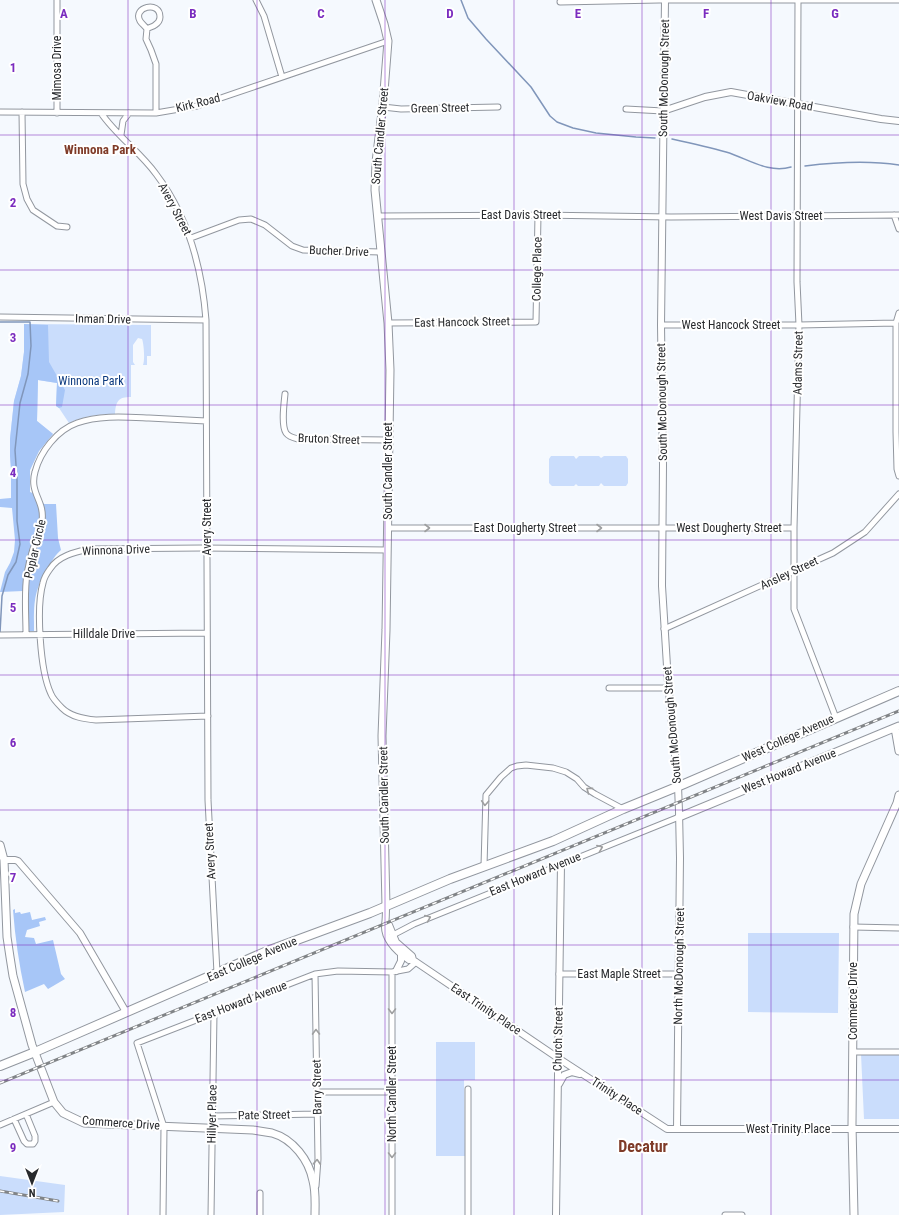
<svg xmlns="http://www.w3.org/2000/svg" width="899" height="1215" font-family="'Roboto Condensed',sans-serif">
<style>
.green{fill:#caddfc}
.forest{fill:#a7c6f7}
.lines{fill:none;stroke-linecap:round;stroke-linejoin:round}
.stream{stroke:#8096ba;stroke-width:1.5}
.minor-casing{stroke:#92979f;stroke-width:7}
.tertiary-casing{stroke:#92979f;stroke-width:8}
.secondary-casing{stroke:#92979f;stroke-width:9}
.primary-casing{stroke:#92979f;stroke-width:10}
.minor{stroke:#fff;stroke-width:5}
.tertiary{stroke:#fff;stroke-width:6}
.secondary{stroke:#fff;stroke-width:7}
.primary{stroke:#fff;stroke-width:8}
.rail-casing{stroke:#818487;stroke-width:3}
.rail{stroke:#fff;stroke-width:1.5;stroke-dasharray:4.5;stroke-linecap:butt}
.oneway{stroke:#9e9fa0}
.grid{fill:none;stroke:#7b2cbf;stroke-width:1;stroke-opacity:0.55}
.labels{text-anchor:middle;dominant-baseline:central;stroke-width:4;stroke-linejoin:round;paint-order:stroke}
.street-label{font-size:12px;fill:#282a2d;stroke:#fff}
.park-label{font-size:12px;fill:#0b397e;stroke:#fff}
.neighbourhood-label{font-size:13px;font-weight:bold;fill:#7f3b28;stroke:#fff}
.district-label{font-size:16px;font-weight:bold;fill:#7f3b28;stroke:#fff}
.grid-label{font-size:13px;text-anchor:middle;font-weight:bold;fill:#7b2cbf;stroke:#fff;stroke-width:4;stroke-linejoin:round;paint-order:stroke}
</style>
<rect width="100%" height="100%" fill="#f5f9fe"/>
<path class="green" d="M24,324L151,325V356H147V365H143C145,360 144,344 142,339L138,338L133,345V362L135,365H131V397C118,397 116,401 115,414C98,414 85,416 69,423L59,408L56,406L57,383L38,380L37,421L53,434L39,451L30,470V497L0,499L11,498V469L10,456V439L14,401L21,376L24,352Z
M551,456H574L576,459L579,456H599L601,458L604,456H626L628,459V483L626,486H604L601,483L599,486H578L576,484L574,486H552L549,483V459Z
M748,933H839L838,1013L748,1012Z
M436,1042H475V1080H464L465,1156H436Z
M861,1054L899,1055V1119H864Z
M0,1176L65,1185L64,1212L0,1215Z"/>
<path class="forest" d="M24,324L48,325L49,362L65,390L62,407L59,408L56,406L57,383L38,380L37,421L53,434L39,451L30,470V492L35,494L37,493L44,504H56L58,538L61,550C55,555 52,561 48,568C33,592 34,603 34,631H24L23,591L0,592L5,572L10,563L14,552L15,540L12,508L0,507V499L11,498V469L10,456V439L14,401L21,376L24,352Z
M15,909V913L20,912L21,914L30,912L32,920L45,917L46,920L39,922L40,926L27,930L25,937L34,938L36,944L53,940L61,974L65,979L48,989L44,984L25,992C19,964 15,937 13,910Z"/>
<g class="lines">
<path class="stream" d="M461,0L468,18L486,39L531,87L550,116L557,122L573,128L596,133L636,137L655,138
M672,139C690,143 708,147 726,152C747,158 768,174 791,167
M805,166C837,162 867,160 899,165
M0,322H30L31,346L28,374L20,403L15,450L17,480V521L20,544L16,562L8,575L2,596L0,633"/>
<defs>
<path id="minor" d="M57,0V113
M256,0L264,16L282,77
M798,0L797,282L799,325L794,528V609L836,718
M560,2L659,0H899
M147,29C145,26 142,24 140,21C132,7 160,0 160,17C160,20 158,23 155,25C153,27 149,27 147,29L146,39L151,50L156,64V113
M383,107L401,109L498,107
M626,109L663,111
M0,112L156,113L197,106L212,101L388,41
M22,112L23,184L27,199L33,210L57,226L67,227
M101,113C116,135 140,152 156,174C188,216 202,268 206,320L208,800L217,973
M121,135L123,121L129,113
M894,215L899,229
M379,216L538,215L671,217L899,215
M191,238L239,220L251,219L265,225L292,246L303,250L381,252
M899,313L896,323V432L897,469L899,476
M0,317L206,320
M388,323L536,322L538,215
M661,325H799L896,323
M285,394C284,404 281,425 286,433C289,437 294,438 298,439L388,440
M388,528H794
M664,629L833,553L865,532L899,494
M26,634C26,615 24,593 27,574C29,564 31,553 35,544C37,537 42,529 42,521C45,501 29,493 35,472C40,452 57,430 77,423C99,415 125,417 149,418C168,419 187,420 206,421
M0,635L207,633
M609,688H669
M208,716L96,720C84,719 71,717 62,708C58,704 53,699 51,694C40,671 36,607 43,583C44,578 47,573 50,569C58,556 75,552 89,549L202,548L387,550
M484,866L486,795L501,777L511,768L517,766L526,765L553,768L566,772L577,779L584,787L595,794L623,809
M853,927L899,928
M393,935L414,924L679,817
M315,974L318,1159L316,1186
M559,974H679
M853,1052H899
M468,1089V1215
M317,1092H391
M212,1116L317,1114
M14,1119L24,1141L27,1144H33L35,1141V1136L26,1114
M0,1125L54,1102
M260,1193V1215
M163,1215L164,1127L137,1043L315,974L338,971L392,972L408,969L416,962
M211,1215L214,1013
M392,1215V972
M725,1215H742"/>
<path id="tertiary" d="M665,0L661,325L663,465L662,586L668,682L678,786L679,811L680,858L677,1129
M663,111L705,97L731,92L881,119L899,121
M4,860H15L18,861L80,933L126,1012
M386,906C386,913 386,919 385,925C384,940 399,953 409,960H413
M386,923L389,925L396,942L412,956L413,960L416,962L558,1058L667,1129H899
M396,971L401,961V955
M559,1084L564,1075L572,1072L580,1074
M556,1215L561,864"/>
<path id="secondary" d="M376,0L384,24L388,41L383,104L376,162L375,190L388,323L390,370L386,630L382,736L386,906
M895,728L899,751
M679,817L899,726
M0,845L4,860L7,937L10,957L13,976L32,1045L54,1102L63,1113L84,1123L253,1130C259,1131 266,1132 272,1133C293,1139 309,1160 313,1181C316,1192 315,1204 315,1215
M854,1215L852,1125L854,914L861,884L897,803L899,795"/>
<path id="primary" d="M0,1066L35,1052L267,951L370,913L450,879L553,841L623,809L684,784L899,691"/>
</defs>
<use href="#minor" class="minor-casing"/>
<use href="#tertiary" class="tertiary-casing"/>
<use href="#secondary" class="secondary-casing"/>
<use href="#primary" class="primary-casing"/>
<use href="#minor" class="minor"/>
<use href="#tertiary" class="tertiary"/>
<use href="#secondary" class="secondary"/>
<use href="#primary" class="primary"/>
<defs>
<path id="rail" d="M0,1083L899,711
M0,1191L58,1201"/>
</defs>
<use href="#rail" class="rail-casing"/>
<use href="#rail" class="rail"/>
</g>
<defs><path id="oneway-chevron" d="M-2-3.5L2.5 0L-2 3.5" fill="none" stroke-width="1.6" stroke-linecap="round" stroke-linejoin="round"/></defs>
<g class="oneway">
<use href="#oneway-chevron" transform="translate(427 528)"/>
<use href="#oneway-chevron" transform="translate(599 528)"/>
<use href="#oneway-chevron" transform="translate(589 790) rotate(-144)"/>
<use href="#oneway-chevron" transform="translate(485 803) rotate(93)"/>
<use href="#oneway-chevron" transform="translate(600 848) rotate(-22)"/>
<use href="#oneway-chevron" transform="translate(428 918) rotate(-23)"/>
<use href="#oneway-chevron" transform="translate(392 1011) rotate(90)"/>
<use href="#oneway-chevron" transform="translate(316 1032) rotate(-91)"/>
<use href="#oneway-chevron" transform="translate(392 1155) rotate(90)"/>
<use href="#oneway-chevron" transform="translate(317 1162) rotate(-87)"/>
</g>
<path class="grid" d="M128,0V1215M257,0V1215M385,0V1215M514,0V1215M642,0V1215M771,0V1215M0,135H899M0,270H899M0,405H899M0,540H899M0,675H899M0,810H899M0,945H899M0,1080H899"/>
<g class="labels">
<g class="street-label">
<text transform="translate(57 68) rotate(-90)">Mimosa Drive</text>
<text transform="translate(664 78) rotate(-89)">South McDonough Street</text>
<text transform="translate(780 101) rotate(10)">Oakview Road</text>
<text transform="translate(198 103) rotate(-14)">Kirk Road</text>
<text transform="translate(440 108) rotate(-1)">Green Street</text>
<text transform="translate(380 136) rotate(-85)">South Candler Street</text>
<text transform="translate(175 209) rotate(62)">Avery Street</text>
<text x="521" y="215">East Davis Street</text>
<text x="781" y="216">West Davis Street</text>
<text transform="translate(339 251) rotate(2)">Bucher Drive</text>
<text transform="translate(537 269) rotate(-89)">College Place</text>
<text transform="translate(103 319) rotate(1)">Inman Drive</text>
<text transform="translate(462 322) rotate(-1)">East Hancock Street</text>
<text x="731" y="325">West Hancock Street</text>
<text transform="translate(798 363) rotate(-89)">Adams Street</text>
<text transform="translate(662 402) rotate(-91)">South McDonough Street</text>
<text transform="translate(329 439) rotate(2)">Bruton Street</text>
<text transform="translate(388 471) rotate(-90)">South Candler Street</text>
<text transform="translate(207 527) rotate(-90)">Avery Street</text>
<text x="525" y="528">East Dougherty Street</text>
<text x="729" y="528">West Dougherty Street</text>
<text transform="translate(35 549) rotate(-77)">Poplar Circle</text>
<text transform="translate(116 550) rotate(-2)">Winnona Drive</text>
<text transform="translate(789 573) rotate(-25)">Ansley Street</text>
<text x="104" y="634">Hilldale Drive</text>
<text transform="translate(672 725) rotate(-95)">South McDonough Street</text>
<text transform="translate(788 738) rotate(-24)">West College Avenue</text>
<text transform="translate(789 771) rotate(-22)">West Howard Avenue</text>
<text transform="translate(384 795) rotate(-91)">South Candler Street</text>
<text transform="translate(210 851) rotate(-93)">Avery Street</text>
<text transform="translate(535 874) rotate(-22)">East Howard Avenue</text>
<text transform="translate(252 959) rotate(-23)">East College Avenue</text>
<text transform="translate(679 966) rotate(-89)">North McDonough Street</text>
<text x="619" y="974">East Maple Street</text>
<text transform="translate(853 1001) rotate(-90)">Commerce Drive</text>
<text transform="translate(241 1002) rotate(-21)">East Howard Avenue</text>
<text transform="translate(486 1009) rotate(34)">East Trinity Place</text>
<text transform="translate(558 1039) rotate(-89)">Church Street</text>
<text transform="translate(317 1087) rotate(-91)">Barry Street</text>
<text transform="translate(392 1094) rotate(-90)">North Candler Street</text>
<text transform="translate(617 1096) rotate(33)">Trinity Place</text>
<text transform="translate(212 1114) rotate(-89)">Hillyer Place</text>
<text transform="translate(264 1115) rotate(-1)">Pate Street</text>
<text transform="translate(121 1123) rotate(4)">Commerce Drive</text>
<text x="788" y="1129">West Trinity Place</text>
</g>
<g class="park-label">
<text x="91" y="381">Winnona Park</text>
</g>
<g class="neighbourhood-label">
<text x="100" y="149">Winnona Park</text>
</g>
<g class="district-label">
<text x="643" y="1146">Decatur</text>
</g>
</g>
<g class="grid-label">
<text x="64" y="18">A</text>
<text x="193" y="18">B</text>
<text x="321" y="18">C</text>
<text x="450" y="18">D</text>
<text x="578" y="18">E</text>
<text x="706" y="18">F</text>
<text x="835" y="18">G</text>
<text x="13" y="72">1</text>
<text x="13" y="207">2</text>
<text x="13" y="342">3</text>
<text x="13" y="477">4</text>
<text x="13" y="612">5</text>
<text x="13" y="747">6</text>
<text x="13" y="882">7</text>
<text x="13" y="1017">8</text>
<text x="13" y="1152">9</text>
</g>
<g transform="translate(32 1183) rotate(180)" stroke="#ffffff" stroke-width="3" paint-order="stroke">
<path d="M0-3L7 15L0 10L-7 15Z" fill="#282a2d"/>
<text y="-6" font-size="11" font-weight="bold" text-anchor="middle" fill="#282a2d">N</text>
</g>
</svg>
